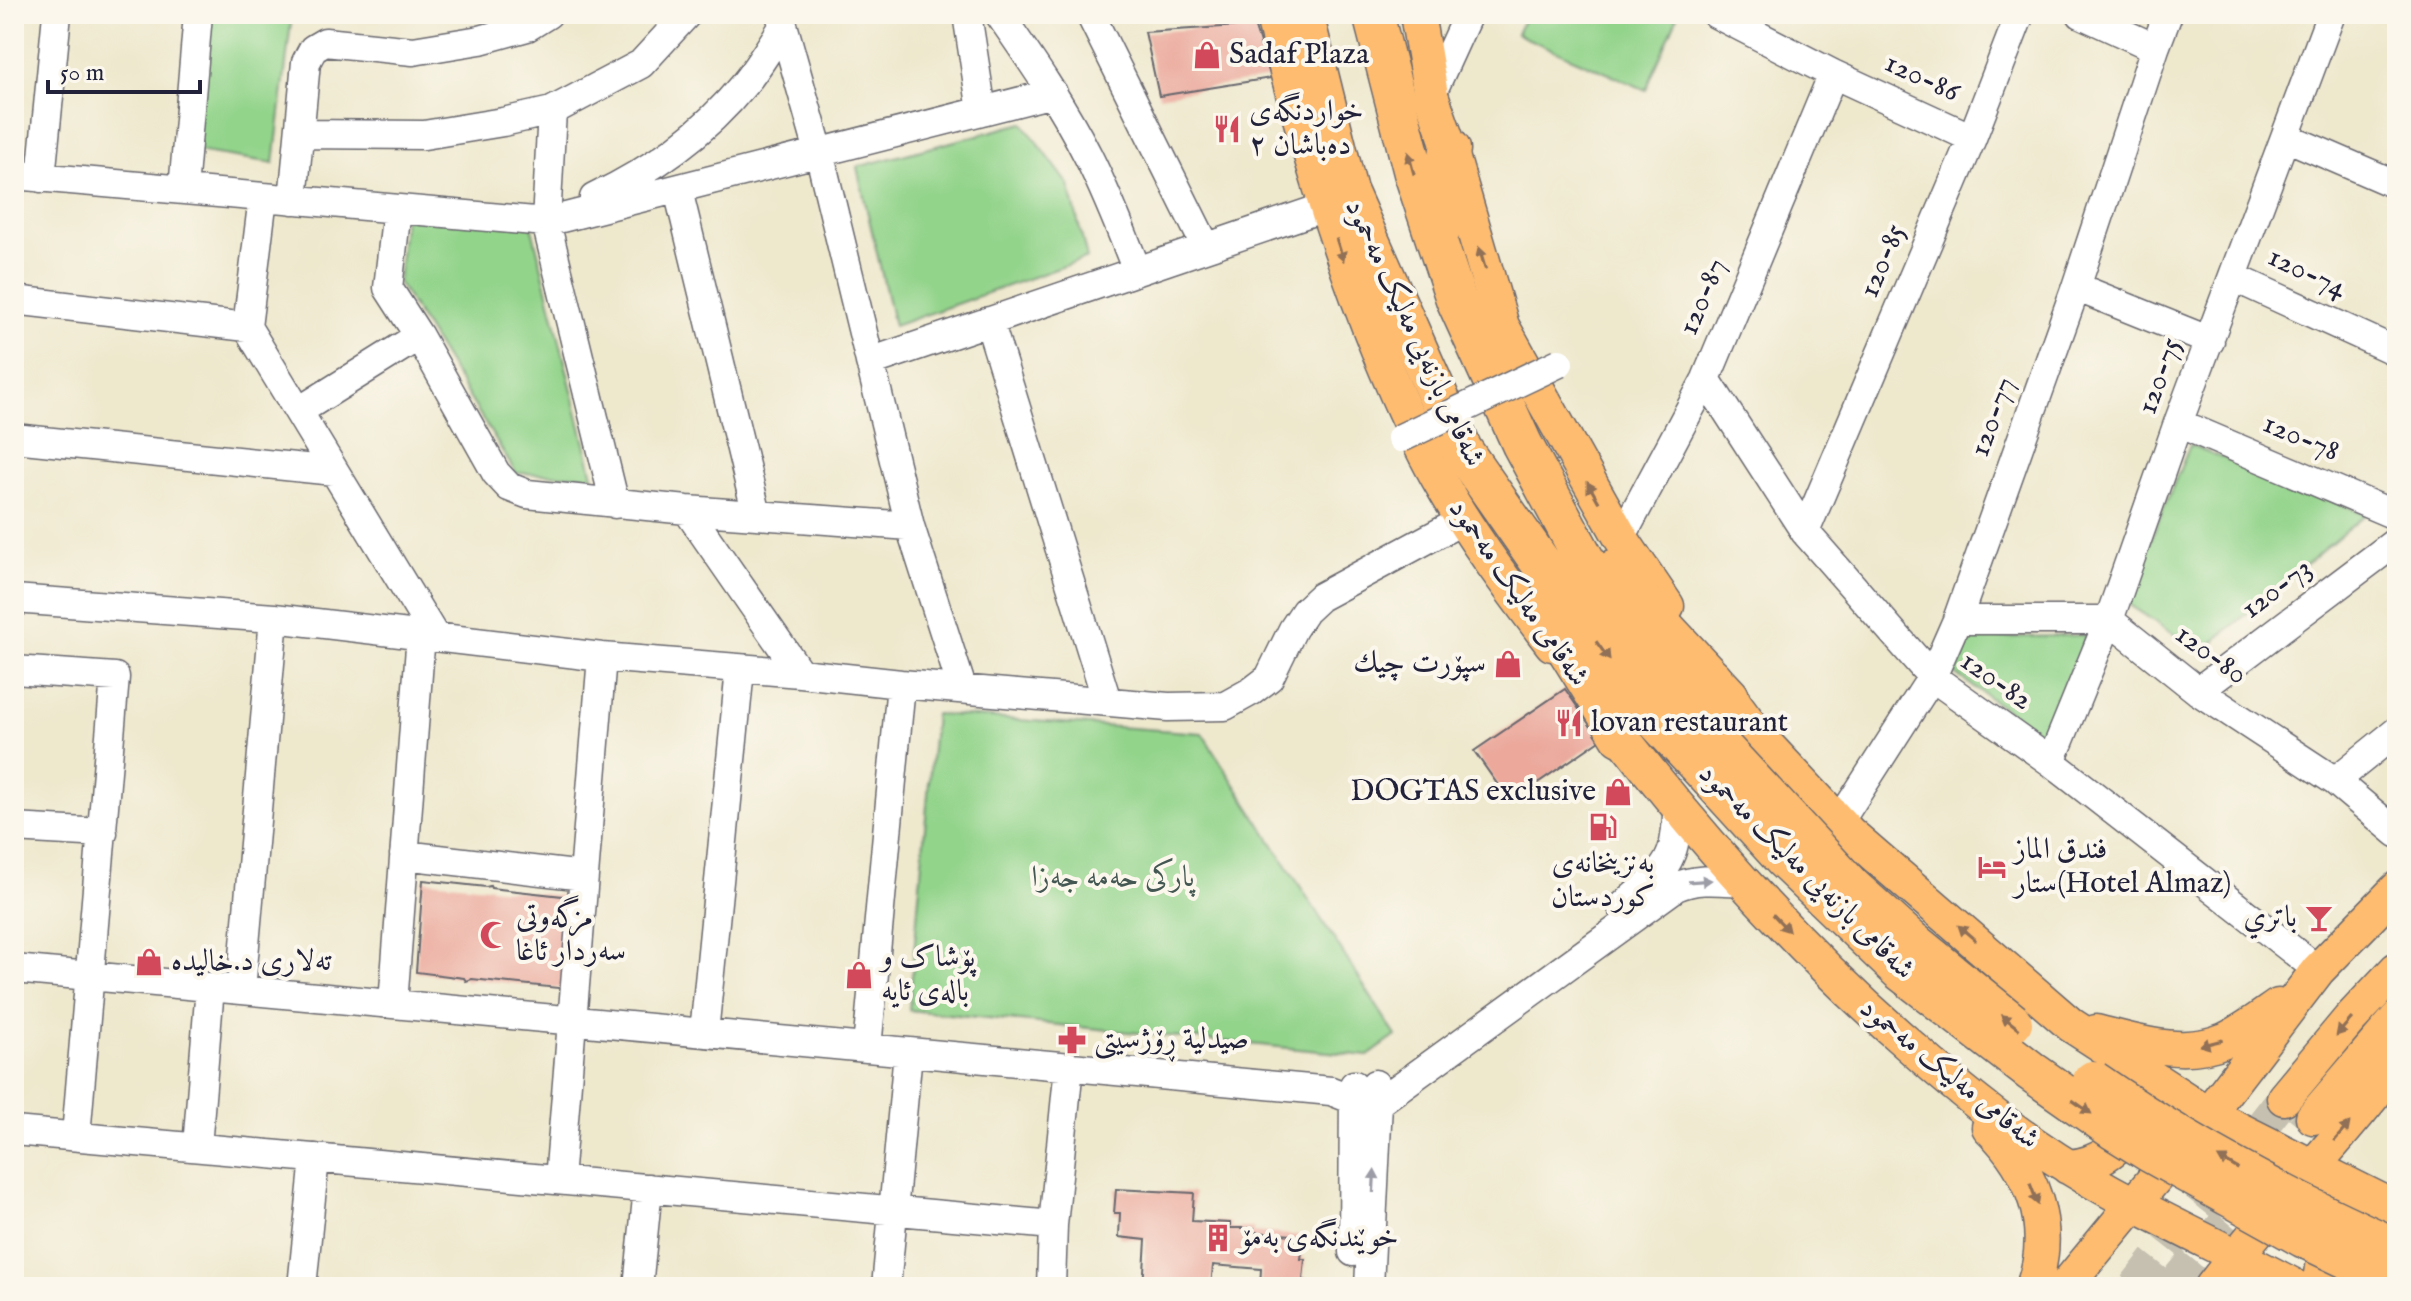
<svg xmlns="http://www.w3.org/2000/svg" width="2411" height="1301" font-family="'IM FELL English',Amiri,serif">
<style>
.green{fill:#93d48b;stroke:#5a7b63;stroke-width:2}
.building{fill:#eba89b}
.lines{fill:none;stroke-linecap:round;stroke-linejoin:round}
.major-tunnel{stroke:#c5c0b0;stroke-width:34;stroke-dasharray:34 17;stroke-linecap:butt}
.minor-casing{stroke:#69676e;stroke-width:31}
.major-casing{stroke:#69676e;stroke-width:37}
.highway-casing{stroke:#69676e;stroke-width:43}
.minor{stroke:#fff;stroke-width:28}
.major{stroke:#fdbc70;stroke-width:34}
.highway{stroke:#fdbc70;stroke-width:40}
.minor-bridge-casing{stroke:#69676e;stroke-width:31;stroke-linecap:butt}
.highway-bridge-casing{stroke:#69676e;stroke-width:43;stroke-linecap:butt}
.minor-bridge{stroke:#fff;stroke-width:28}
.highway-bridge{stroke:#fdbc70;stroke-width:40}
.oneway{fill:#906f56}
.oneway2{fill:#9c9ca7}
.labels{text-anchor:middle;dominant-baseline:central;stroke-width:8;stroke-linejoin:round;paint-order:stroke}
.poi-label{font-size:30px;fill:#22223b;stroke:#fbf7ec;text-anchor:start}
.street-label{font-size:30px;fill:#22223b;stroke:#fbf7ec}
.park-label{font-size:30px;fill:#445753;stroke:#fbf7ec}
</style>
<rect width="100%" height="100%" fill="#fbf7ec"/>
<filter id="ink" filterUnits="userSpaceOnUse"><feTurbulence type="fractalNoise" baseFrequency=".0125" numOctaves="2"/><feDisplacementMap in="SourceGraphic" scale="16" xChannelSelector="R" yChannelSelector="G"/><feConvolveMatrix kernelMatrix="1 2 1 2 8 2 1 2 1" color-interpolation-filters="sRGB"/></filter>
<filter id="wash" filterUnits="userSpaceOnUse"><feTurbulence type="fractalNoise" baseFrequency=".006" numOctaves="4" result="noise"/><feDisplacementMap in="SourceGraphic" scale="32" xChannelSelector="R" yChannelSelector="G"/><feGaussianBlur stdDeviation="1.8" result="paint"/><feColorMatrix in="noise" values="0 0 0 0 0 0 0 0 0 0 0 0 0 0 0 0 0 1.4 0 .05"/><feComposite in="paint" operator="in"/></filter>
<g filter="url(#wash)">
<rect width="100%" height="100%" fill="#eee8cd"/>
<path class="green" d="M208,14H292L274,163L196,151Z
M1526,14H1667L1677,18L1646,90L1517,34Z
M1023,123L1069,185L1087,258L894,326L857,167Z
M406,206L529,216L593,476L516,473L398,282Z
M2190,445L2366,514L2201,652L2125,602Z
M2086,635L2045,737L1950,670L1959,639Z
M935,714L1202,733L1396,1036L1368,1056L909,1010Z"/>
<g id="blocks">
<path class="building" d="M1254,25L1271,78L1159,96L1145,32Z
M1565,689L1600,740L1510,802L1474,751Z
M423,880L486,887L490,886L491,888L571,897L567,989L472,979L466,981L464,978L416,972Z
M1116,1189L1194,1193L1192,1221L1230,1223V1228H1254V1232L1304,1236L1301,1259H1305L1303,1280L1308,1281L1307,1287H1260L1261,1269L1213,1265L1211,1287H1143L1146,1240L1119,1237L1120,1213H1114Z"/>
</g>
</g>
<g filter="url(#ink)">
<use href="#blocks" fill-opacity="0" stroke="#69676e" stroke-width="2"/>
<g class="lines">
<path class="major-tunnel" d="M2135,1287L2284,1098
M2173,1287L2313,1117"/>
<defs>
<path id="minor" d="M780,14L819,152L910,526L962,688
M967,14L982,111
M999,14C1031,60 1063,106 1088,156C1107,194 1122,232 1137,271
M1090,14L1206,247
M1716,14L1833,74L1972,138
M2081,14L2155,48
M1431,95L1468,14
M552,111L546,222L615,504
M300,134L424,135L503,122L552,111L641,64L687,14
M2286,137L2397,185
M14,175L546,222L1053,93
M41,178L57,14
M183,190L198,14
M678,190L757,515
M263,197L247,327L434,635
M594,198C653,169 703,135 745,83C759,66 771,45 783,27
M293,200L306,62L313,49L325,42L413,51L480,40L527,27L548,14
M397,209L388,288L419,336L496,473L509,487L527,494L687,510L910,526
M2233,277L2397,352
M2076,287L2210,341
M14,300L247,327
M989,321L1107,701
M870,362L1325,207
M1706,379L1805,532L1932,677L2051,762L2318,970
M299,411L419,336
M2178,423L2397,516
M14,438L334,471
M687,510L800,673
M1805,532L1972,138L2020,14
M1621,538L1706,379L1833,74
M14,599L274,618L602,657L800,673L901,684L1168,707L1225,706L1252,691L1269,678L1293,629L1305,611L1320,597L1463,520
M1957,620H2109L2198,691L2335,781L2397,833
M14,670L115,677L76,1136
M2198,691L2397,541
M2051,762L2109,620L2178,423L2331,14
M2335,781L2397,731
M1839,822L1932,677L1957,620L2076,287L2155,48L2168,14
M14,828L103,833
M404,855L584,876
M1622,907C1637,892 1662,876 1670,856C1677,841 1676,821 1678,805
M14,969L1331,1091L1354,1100L1378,1103L1676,887C1698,877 1721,881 1744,882
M241,990L274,618
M393,1004L421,634
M704,1033L740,669
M867,1048L901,684
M14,1131L1053,1225
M197,1147L210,987
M559,1180L602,657
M1353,1252L1354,1085
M302,1287L315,1158
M638,1287L648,1188
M886,1287L908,1052
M1051,1287L1053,1225L1069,1066
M1369,1287L1378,1103L1375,1084"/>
<path id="major" d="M1272,14C1302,131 1335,245 1381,357C1398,398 1416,439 1438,478C1471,537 1511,590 1552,644
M1417,14L1431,95L1450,149L1502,326L1621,538L1667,606
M1714,676L1760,738L1849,833L2071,1025L2208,1114L2397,1209
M1605,715C1698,837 1801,952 1917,1052C1961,1091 2006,1127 2056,1159C2132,1208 2216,1244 2296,1287
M2096,1032C2137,1042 2183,1058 2225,1040C2244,1031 2261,1018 2278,1006
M2284,1098L2349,1020L2397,969
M2313,1117L2397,1019
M1989,1127C2033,1170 2055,1227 2033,1287
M2068,1167C2099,1165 2126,1145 2138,1116
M2065,1287L2208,1114L2318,970L2397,889
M2212,1287C2270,1210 2339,1142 2397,1065
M2321,1287C2322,1265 2326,1245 2338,1227"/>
<path id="highway" d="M1303,14L1347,191L1462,450L1573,609L1644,707L1710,778
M1373,14L1414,173L1456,299L1522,444L1592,574L1633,636L1674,693L1724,750
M1439,233L1450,149
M1616,569L1656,619L1729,697
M1543,610L1621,736"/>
</defs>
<use href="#minor" class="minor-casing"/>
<use href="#major" class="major-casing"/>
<use href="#highway" class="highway-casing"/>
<use href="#minor" class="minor"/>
<use href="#major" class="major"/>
<use href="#highway" class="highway"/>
<defs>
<path id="minor-bridge" d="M1401,438L1559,363"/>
<path id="highway-bridge" d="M1724,750L1852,888L1910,940L2012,1023
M1710,778L1784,859L1900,970L2032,1072L2113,1129L2150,1152L2303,1237L2397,1282
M2093,1081C2188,1147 2292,1202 2397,1249"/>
</defs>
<use href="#minor-bridge" class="minor-bridge-casing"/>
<use href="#highway-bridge" class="highway-bridge-casing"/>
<use href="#minor-bridge" class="minor-bridge"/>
<use href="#highway-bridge" class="highway-bridge"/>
</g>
<defs><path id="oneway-solid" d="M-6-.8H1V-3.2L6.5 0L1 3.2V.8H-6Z" transform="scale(2)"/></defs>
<g class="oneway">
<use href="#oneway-solid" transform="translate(1411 163) rotate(-105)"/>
<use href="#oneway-solid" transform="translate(1340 250) rotate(72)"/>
<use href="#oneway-solid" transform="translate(1482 258) rotate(-107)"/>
<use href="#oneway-solid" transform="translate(1593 492) rotate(-120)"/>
<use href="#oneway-solid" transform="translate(1603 651) rotate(54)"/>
<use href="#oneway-solid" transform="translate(1781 923) rotate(47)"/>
<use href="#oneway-solid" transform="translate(1967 933) rotate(-139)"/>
<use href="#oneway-solid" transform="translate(2010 1022) rotate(-142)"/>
<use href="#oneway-solid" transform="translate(2344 1027) rotate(131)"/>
<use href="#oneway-solid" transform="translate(2211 1043) rotate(166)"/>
<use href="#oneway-solid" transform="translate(2082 1107) rotate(35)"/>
<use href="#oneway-solid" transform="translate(2342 1132) rotate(-49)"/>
<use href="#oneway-solid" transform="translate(2228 1163) rotate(-150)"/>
<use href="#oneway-solid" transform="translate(2034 1194) rotate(69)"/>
</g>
<g class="oneway2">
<use href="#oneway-solid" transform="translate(1700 881) rotate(-4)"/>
<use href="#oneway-solid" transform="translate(1374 1181) rotate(-87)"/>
</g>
</g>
<defs>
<symbol id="shop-bare" viewBox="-9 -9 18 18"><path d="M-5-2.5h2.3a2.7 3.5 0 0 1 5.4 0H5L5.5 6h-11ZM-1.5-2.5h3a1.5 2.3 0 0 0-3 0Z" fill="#d1495b" stroke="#fbf7ec" stroke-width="2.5" paint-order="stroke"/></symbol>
<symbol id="restaurant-bare" viewBox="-9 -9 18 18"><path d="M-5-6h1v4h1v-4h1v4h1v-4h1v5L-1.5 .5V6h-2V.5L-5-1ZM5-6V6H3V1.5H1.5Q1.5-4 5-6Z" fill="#d1495b" stroke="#fbf7ec" stroke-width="2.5" paint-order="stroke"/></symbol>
<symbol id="fuel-bare" viewBox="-9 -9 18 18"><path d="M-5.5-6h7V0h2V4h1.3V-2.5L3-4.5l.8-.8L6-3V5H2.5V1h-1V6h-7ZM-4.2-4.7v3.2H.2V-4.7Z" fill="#d1495b" stroke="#fbf7ec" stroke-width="2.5" paint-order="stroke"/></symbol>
<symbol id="hotel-bare" viewBox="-9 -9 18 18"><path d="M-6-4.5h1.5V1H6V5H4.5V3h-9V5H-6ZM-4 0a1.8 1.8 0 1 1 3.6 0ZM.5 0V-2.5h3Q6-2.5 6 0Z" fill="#d1495b" stroke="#fbf7ec" stroke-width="2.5" paint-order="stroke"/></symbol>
<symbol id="bar-bare" viewBox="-9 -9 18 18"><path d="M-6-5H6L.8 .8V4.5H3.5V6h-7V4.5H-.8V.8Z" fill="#d1495b" stroke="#fbf7ec" stroke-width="2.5" paint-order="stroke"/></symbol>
<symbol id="mosque-bare" viewBox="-9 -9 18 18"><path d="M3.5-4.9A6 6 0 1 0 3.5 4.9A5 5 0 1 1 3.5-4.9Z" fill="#d1495b" stroke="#fbf7ec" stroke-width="2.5" paint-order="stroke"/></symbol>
<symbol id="pharmacy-bare" viewBox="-9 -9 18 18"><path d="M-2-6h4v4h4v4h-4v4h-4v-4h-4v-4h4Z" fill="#d1495b" stroke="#fbf7ec" stroke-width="2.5" paint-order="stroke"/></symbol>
<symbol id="building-bare" viewBox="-9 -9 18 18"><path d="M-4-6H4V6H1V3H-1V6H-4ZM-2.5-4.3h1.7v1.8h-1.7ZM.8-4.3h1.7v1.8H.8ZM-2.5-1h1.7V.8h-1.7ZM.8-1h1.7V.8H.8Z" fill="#d1495b" stroke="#fbf7ec" stroke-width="2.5" paint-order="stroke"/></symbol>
</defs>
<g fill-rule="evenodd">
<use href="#shop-bare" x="1187" y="35" width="40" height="40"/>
<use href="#restaurant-bare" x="1207" y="109" width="40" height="40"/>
<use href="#shop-bare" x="1488" y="644" width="40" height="40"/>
<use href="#restaurant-bare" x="1549" y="703" width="40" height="40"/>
<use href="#shop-bare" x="1598" y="772" width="40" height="40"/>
<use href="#fuel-bare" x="1583" y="807" width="40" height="40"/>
<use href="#hotel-bare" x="1972" y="847" width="40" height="40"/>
<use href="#bar-bare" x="2299" y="898" width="40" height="40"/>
<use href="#mosque-bare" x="474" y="915" width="40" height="40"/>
<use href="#shop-bare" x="129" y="942" width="40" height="40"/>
<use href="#shop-bare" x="839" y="955" width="40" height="40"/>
<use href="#pharmacy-bare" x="1052" y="1020" width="40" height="40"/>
<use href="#building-bare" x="1198" y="1218" width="40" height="40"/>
</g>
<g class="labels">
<g class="poi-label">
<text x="1229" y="55">Sadaf Plaza</text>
<text x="1249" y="112">خواردنگەی<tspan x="1249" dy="34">دەباشان ٢</tspan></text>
<text x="1486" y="664" text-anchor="end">سپۆرت چيك</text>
<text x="1591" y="723">lovan restaurant</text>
<text x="1596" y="792" text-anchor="end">DOGTAS exclusive</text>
<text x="2014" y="850">فندق الماز<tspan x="2014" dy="34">ستار(Hotel Almaz)</tspan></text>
<text x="1603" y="864" text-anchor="middle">بەنزینخانەی<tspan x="1603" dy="34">کوردستان</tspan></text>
<text x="516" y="918">مزگەوتی<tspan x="516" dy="34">سەردار ئاغا</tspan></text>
<text x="2297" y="918" text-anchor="end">باتري</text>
<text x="881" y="958">پۆشاک و<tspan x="881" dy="34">بالەی ئایە</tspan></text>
<text x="171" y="962">تەلاری د.خالیدە</text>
<text x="1094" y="1040">صيدلية ڕۆژسیتی</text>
<text x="1240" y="1238">خوێندنگەی بەمۆ</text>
</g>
<g class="street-label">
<text transform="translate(1922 78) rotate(25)">120-86</text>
<text transform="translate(1883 261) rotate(-67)">120-85</text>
<text transform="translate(2307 273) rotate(25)">120-74</text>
<text transform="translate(1703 297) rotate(-67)">120-87</text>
<text transform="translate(1414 333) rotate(65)">شەقامی بازنەیی مەلیک مەحمود</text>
<text transform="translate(2160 376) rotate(-70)">120-75</text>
<text transform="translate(1993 417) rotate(-70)">120-77</text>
<text transform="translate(2301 438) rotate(23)">120-78</text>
<text transform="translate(2277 589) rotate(-37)">120-73</text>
<text transform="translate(1518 593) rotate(55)">شەقامی مەلیک مەحمود</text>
<text transform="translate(2211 655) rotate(36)">120-80</text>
<text transform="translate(1996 681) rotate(35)">120-82</text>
<text transform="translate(1806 872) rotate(45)">شەقامی بازنەیی مەلیک مەحمود</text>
<text transform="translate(1949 1074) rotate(39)">شەقامی مەلیک مەحمود</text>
</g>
<g class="park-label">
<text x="1113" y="878">پارکی حەمە جەزا</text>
</g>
</g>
<rect width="2411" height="1301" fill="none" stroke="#fbf7ec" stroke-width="48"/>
<path d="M48 80v12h152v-12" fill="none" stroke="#22223b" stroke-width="4"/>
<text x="60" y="80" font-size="24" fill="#22223b" stroke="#fbf7ec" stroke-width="6" paint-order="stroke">50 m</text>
</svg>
